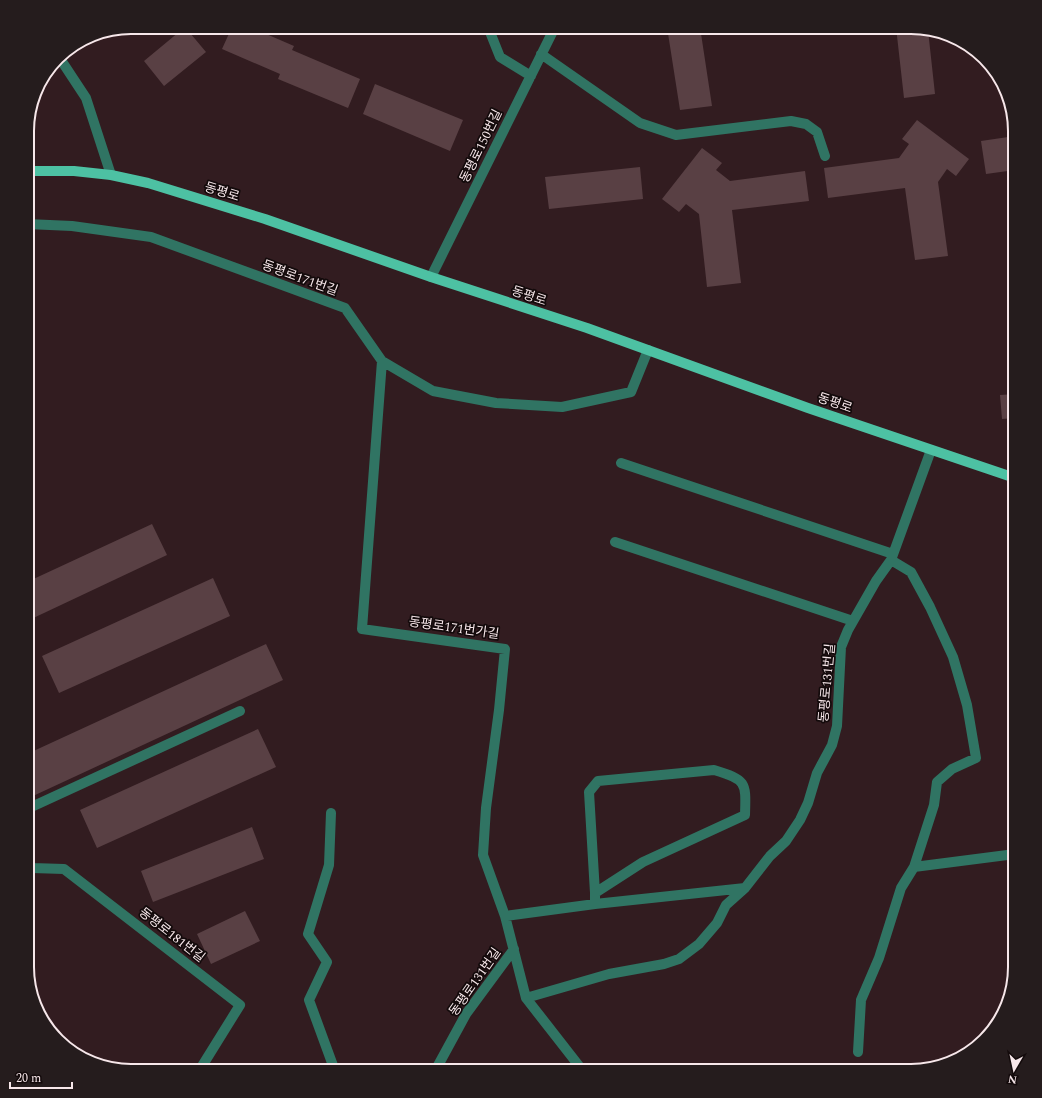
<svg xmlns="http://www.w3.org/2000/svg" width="1042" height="1098" font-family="Spectral,'Noto Sans KR',serif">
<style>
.building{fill:#594044}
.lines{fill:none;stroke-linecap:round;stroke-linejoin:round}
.minor{stroke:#307463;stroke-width:10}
.major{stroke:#4dc1a3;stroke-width:10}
.labels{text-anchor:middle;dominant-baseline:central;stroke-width:3.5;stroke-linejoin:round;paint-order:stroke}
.street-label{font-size:13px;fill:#f7e7ea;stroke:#130a0b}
.rim{fill:none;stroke:#f7e7ea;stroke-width:2}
</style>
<rect width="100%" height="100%" fill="#321c20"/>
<path class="building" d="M185,27L206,52L164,86L144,61Z
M232,27H250L294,46L292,50L360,79L348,108L278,79L280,74L222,49Z
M667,27H700L712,106L680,110Z
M896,27H917L928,30L935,94L904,98Z
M375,84L463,120L450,151L363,114Z
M917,120L969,159L956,176L947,169L938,182L948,256L915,260L905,188L828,198L824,168L899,158L909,144L902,139Z
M1015,136V170L986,174L981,141Z
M702,148L722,163L716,170L730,181L805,171L809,201L732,210L741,283L707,287L699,214L686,204L679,212L662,199Z
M640,167L643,199L549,209L545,177Z
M1015,394V418L1002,419L1000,395Z
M152,524L167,555L27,621V582Z
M213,578L230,616L59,693L42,656Z
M266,644L283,680L33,796L27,784V754Z
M258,729L276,767L97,848L80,810Z
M252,827L264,859L153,902L141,871Z
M245,911L260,941L211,964L197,934Z"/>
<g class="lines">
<path class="minor" d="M488,27L500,57L531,76
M541,54L640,123L676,135L791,121L806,124L817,132L825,156
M59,57L86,98L111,175
M27,224L72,226L151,237L345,308L382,361L433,391L496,403L562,407L631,392L648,350
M431,277L555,27
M382,361L362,629L505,649L499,710L486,808L483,855L505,916L526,998L583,1071
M621,463L893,554
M615,542L853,621
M27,809L240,711
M331,813L329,865L308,934L327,962L309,1000L335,1071
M27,857L32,868L64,869L240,1005L199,1071
M914,867L1015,854
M595,893L643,862L745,815C746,782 747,780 714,770L598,781L589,792L595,893V904
M505,916L595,904L745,888
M526,998L609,974L664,964L679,959L699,944L717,923L726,905L745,888L770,856L786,841L800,820L808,803L817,773L832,745L837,726L841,647L848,630L876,581L891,560L931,450
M858,1052L861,1000L879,958L901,888L914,867L934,805L937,782L952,769L976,758L967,705L953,657L930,607L911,572L891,560
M435,1071L466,1014L514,949"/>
<path class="major" d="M27,171H74L111,175L148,183L265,219L431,277L587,328L808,408L1015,478"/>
</g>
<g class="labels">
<g class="street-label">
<text transform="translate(481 146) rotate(-64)">동평로150번길</text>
<text transform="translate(222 192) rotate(17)">동평로</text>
<text transform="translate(300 278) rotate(20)">동평로171번길</text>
<text transform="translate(529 296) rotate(18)">동평로</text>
<text transform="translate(835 403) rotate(19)">동평로</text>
<text transform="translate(454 628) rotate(8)">동평로171번가길</text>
<text transform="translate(827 683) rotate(-85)">동평로131번길</text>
<text transform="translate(172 935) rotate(38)">동평로181번길</text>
<text transform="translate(475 982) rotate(-55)">동평로131번길</text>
</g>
</g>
<path d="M0 0H1042V1098H0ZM131 34H911A97 97 0 0 1 1008 131V967A97 97 0 0 1 911 1064H131A97 97 0 0 1 34 967V131A97 97 0 0 1 131 34Z" fill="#251c1d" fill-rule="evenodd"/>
<path class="rim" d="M131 34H911A97 97 0 0 1 1008 131V967A97 97 0 0 1 911 1064H131A97 97 0 0 1 34 967V131A97 97 0 0 1 131 34Z"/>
<g transform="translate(1014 1070) rotate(189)" stroke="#130a0b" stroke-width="3" paint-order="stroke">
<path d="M0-3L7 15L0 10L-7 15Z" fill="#f7e7ea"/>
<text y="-6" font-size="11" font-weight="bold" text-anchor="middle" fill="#f7e7ea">N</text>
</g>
<path d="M10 1082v6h62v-6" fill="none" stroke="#f7e7ea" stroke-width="2"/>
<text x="16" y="1082" font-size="12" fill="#f7e7ea" stroke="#130a0b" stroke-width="3" paint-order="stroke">20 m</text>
</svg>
